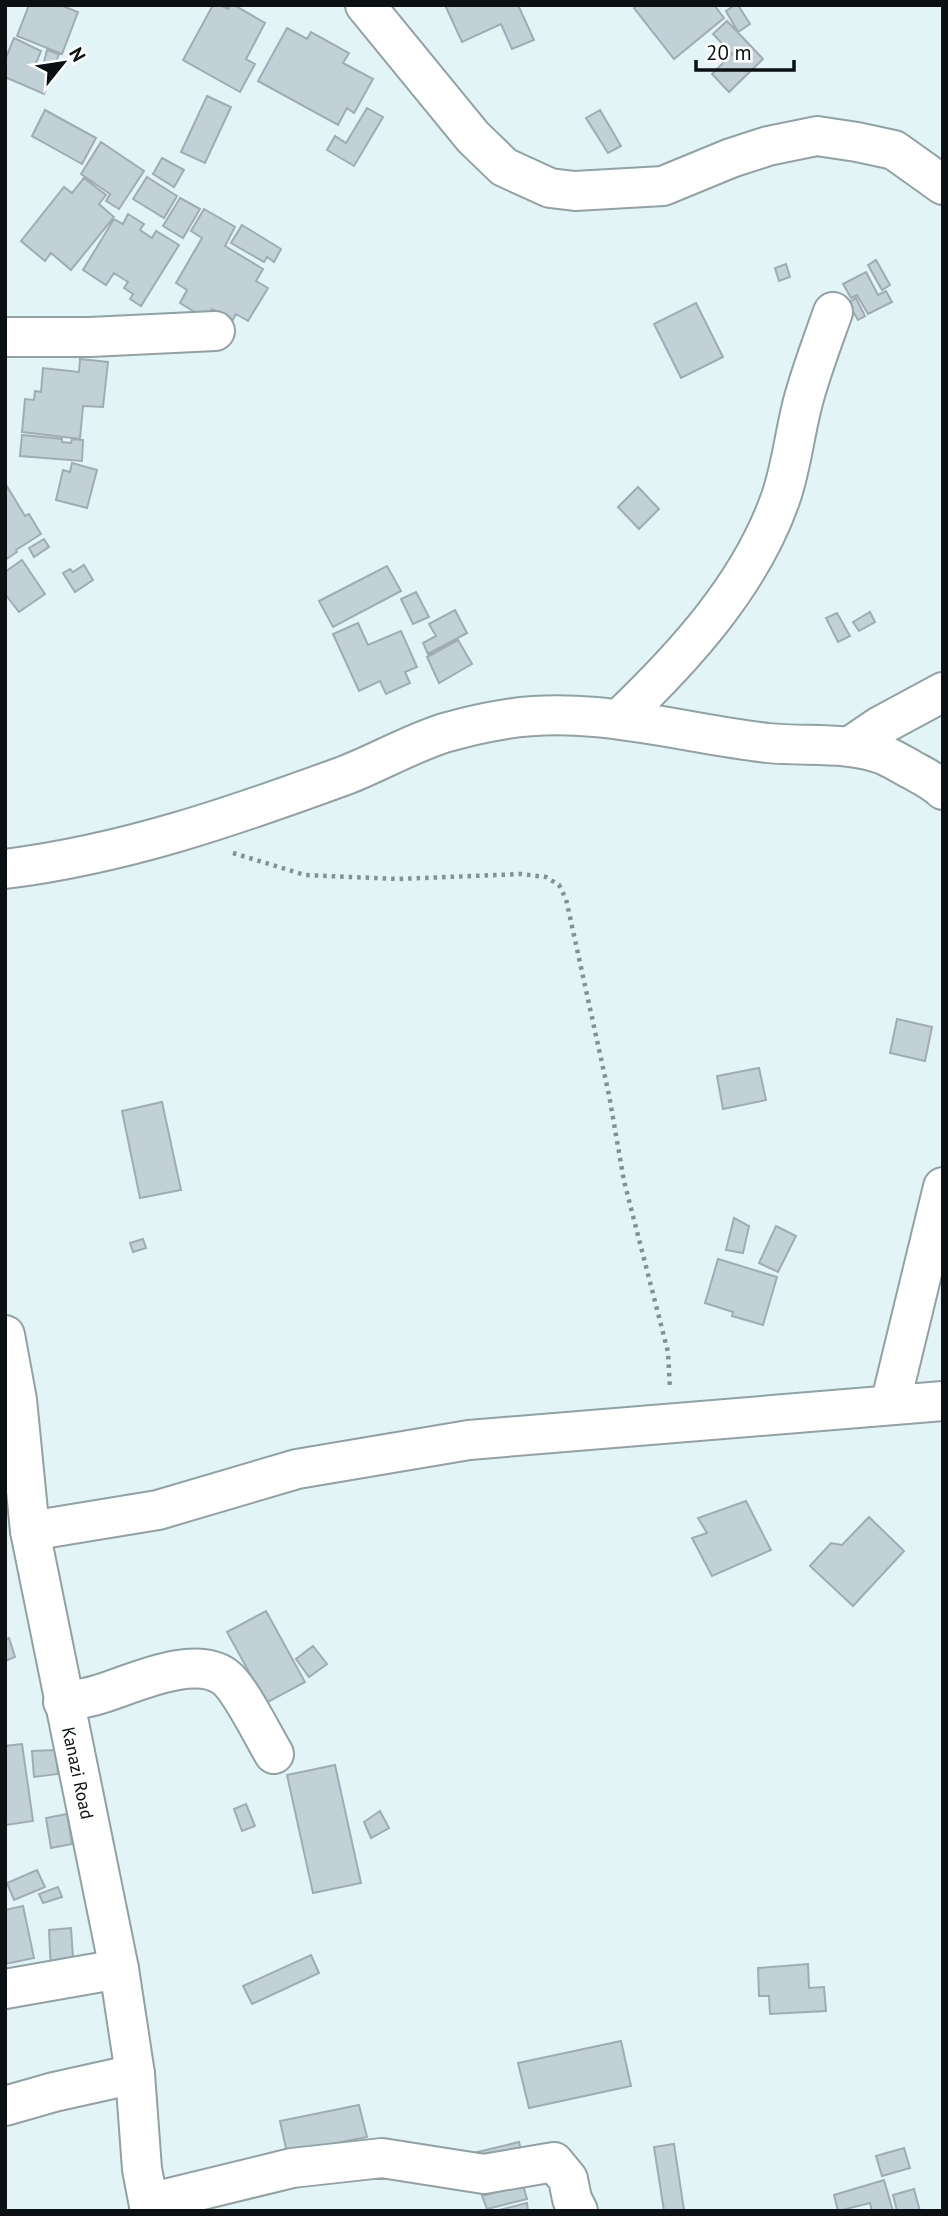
<svg xmlns="http://www.w3.org/2000/svg" width="948" height="2216" font-family="'PT Sans',sans-serif">
<style>
.building{fill:#c2d0d8;stroke:#9facb4;stroke-width:2}
.lines{fill:none;stroke-linecap:round;stroke-linejoin:round}
.minor-casing{stroke:#91a1a4;stroke-width:42}
.major-casing{stroke:#91a1a4;stroke-width:42}
.path{stroke:#849092;stroke-width:4.5;stroke-dasharray:3.5 5;stroke-linecap:butt}
.minor{stroke:#fff;stroke-width:38}
.major{stroke:#fff;stroke-width:38}
.labels{text-anchor:middle;dominant-baseline:central;stroke-width:6;stroke-linejoin:round;paint-order:stroke}
.street-label{font-size:18px;fill:#0b1112;stroke:#fff}
</style>
<rect width="100%" height="100%" fill="#e2f4f6"/>
<path class="building" d="M29,5H60L78,12L62,54L17,36Z
M213,5H220L228,9L230,5H234L265,23L246,59L255,64L240,92L183,60Z
M445,5H518L534,40L512,49L501,24L462,42Z
M637,5H714L724,18L674,59L634,8Z
M735,5H738L750,24L738,32L726,11Z
M727,21L763,59L729,92L712,74L732,54L713,34Z
M287,28L307,39L311,32L349,53L343,63L373,79L354,113L347,108L338,125L258,81Z
M14,38L41,51L36,63L54,71L44,94L5,77V60Z
M47,50L59,54L55,65L44,62Z
M207,96L231,107L205,163L181,152Z
M367,108L383,117L354,166L327,150L335,136L346,143Z
M45,110L96,138L82,164L32,136Z
M600,110L621,146L608,153L586,118Z
M101,142L144,171L119,209L106,201L110,194L81,174Z
M162,158L184,170L174,187L153,174Z
M147,177L177,196L164,218L133,199Z
M84,178L106,195L99,204L114,217L71,270L51,253L45,261L21,241L64,187L72,193Z
M180,198L200,209L183,238L163,226Z
M204,209L235,227L225,246L263,269L256,281L268,288L248,321L236,314L232,321L212,309L206,319L180,303L187,290L176,283L202,238L191,231Z
M128,214L144,224L140,230L152,238L156,231L179,245L141,306L130,299L133,294L124,288L128,282L114,273L106,285L83,270L114,219L123,224Z
M242,225L281,249L274,262L267,257L264,262L231,243Z
M876,260L890,285L882,290L868,265Z
M786,264L790,277L779,281L775,268Z
M866,272L878,295L886,291L892,302L868,314L857,295L851,298L843,284Z
M856,298L865,316L858,320L848,303Z
M696,303L723,357L681,378L654,324Z
M80,359L108,362L103,407L83,406L80,439L22,432L25,399L34,400L35,391L41,392L43,368L79,372Z
M22,435L62,439V442L71,443L72,439L83,440L82,461L20,456Z
M72,463L97,470L87,508L56,500L63,470L70,472Z
M5,483L25,516L29,514L41,534L16,550L17,552L5,560Z
M638,487L659,509L639,529L618,507Z
M44,539L49,547L34,557L29,548Z
M22,560L45,594L19,612L5,594V572Z
M84,565L93,580L75,592L63,573L70,569L73,572Z
M387,566L401,591L333,627L319,601Z
M416,592L429,617L413,624L401,599Z
M455,610L467,633L428,654L423,643L436,636L429,624Z
M870,612L875,622L859,631L853,622Z
M837,613L850,636L838,642L826,618Z
M358,623L368,645L401,631L417,667L405,672L410,683L386,694L380,681L359,691L333,634Z
M458,640L472,664L439,683L427,657Z
M897,1019L932,1027L925,1061L890,1053Z
M759,1068L766,1100L723,1109L717,1076Z
M162,1102L181,1190L140,1198L122,1111Z
M734,1218L749,1226L743,1253L726,1250Z
M776,1226L796,1236L778,1272L759,1263Z
M143,1239L146,1248L133,1252L130,1243Z
M718,1259L777,1277L763,1325L732,1316L733,1312L705,1303Z
M746,1501L771,1550L712,1576L692,1538L707,1533L698,1518Z
M869,1517L904,1551L853,1606L810,1566L831,1543L842,1545Z
M266,1611L305,1682L266,1703L227,1632Z
M9,1638L15,1657L5,1661V1640Z
M313,1646L327,1664L309,1677L296,1659Z
M22,1744L33,1821L5,1825V1746Z
M56,1750L58,1774L34,1777L32,1751Z
M335,1765L361,1883L313,1893L287,1775Z
M246,1804L255,1826L242,1831L234,1809Z
M380,1811L389,1828L371,1838L364,1822Z
M67,1814L72,1844L51,1848L46,1818Z
M37,1870L45,1887L14,1900L7,1883Z
M58,1887L62,1897L43,1903L39,1894Z
M23,1906L34,1958L5,1964V1910Z
M71,1928L74,1972L51,1973L49,1930Z
M311,1955L319,1973L252,2004L243,1986Z
M808,1964L809,1988L824,1987L826,2011L770,2014L769,1996H759L758,1968Z
M621,2041L631,2086L529,2108L518,2063Z
M359,2105L367,2137L287,2153L280,2121Z
M519,2142L522,2154L468,2166L465,2155Z
M674,2144L684,2210L664,2211L654,2147Z
M904,2148L910,2168L882,2176L876,2156Z
M884,2180L893,2211H872L870,2203L838,2211L834,2195Z
M523,2185L527,2199L487,2209L482,2196Z
M914,2189L920,2211H897L893,2195Z
M527,2203L528,2211H495Z"/>
<g class="lines">
<defs>
<path id="minor" d="M365,5L473,137L504,167L550,188L575,191L663,186L731,158L768,146L817,136L857,142L894,150L943,185
M5,337H90L215,331
M619,719C684,657 751,584 781,497C792,465 795,430 804,398C812,369 823,340 833,312
M849,747L880,726L943,692
M5,869C125,854 234,816 346,775C379,762 410,744 444,733C462,728 482,723 501,720C591,704 679,733 768,743C806,747 848,741 884,755C893,759 903,765 912,770C923,776 934,781 943,790
M890,1405L943,1187
M30,1531L158,1510L297,1469L469,1440L943,1401
M63,1702C75,1700 88,1698 100,1694C133,1684 194,1654 225,1677C240,1688 263,1736 274,1754
M5,1989L119,1969
M5,2106L54,2092L135,2074
M149,2203L292,2168L382,2158L484,2174L554,2162L568,2179L572,2199L578,2211"/>
<path id="major" d="M5,1335L17,1400L30,1531L119,1969L135,2074L142,2169L150,2211"/>
</defs>
<use href="#minor" class="minor-casing"/>
<use href="#major" class="major-casing"/>
<path class="path" d="M233,853L305,875L398,879L521,874L546,877L559,885L566,899L609,1095L624,1181L668,1352L670,1389"/>
<use href="#minor" class="minor"/>
<use href="#major" class="major"/>
</g>
<g class="labels">
<g class="street-label">
<text transform="translate(78 1773) rotate(78)">Kanazi Road</text>
</g>
</g>
<rect width="948" height="2216" fill="none" stroke="#0b1112" stroke-width="14"/>
<g transform="translate(63 63) rotate(60)" stroke="#ffffff" stroke-width="5" paint-order="stroke">
<path d="M0-5L12 26L0 18L-12 26Z" fill="#0b1112"/>
<text y="-10" font-size="19" font-weight="bold" text-anchor="middle" fill="#0b1112">N</text>
</g>
<path d="M696 60v10h98v-10" fill="none" stroke="#0b1112" stroke-width="3.5"/>
<text x="706" y="60" font-size="21" fill="#0b1112" stroke="#ffffff" stroke-width="5" paint-order="stroke">20 m</text>
</svg>
